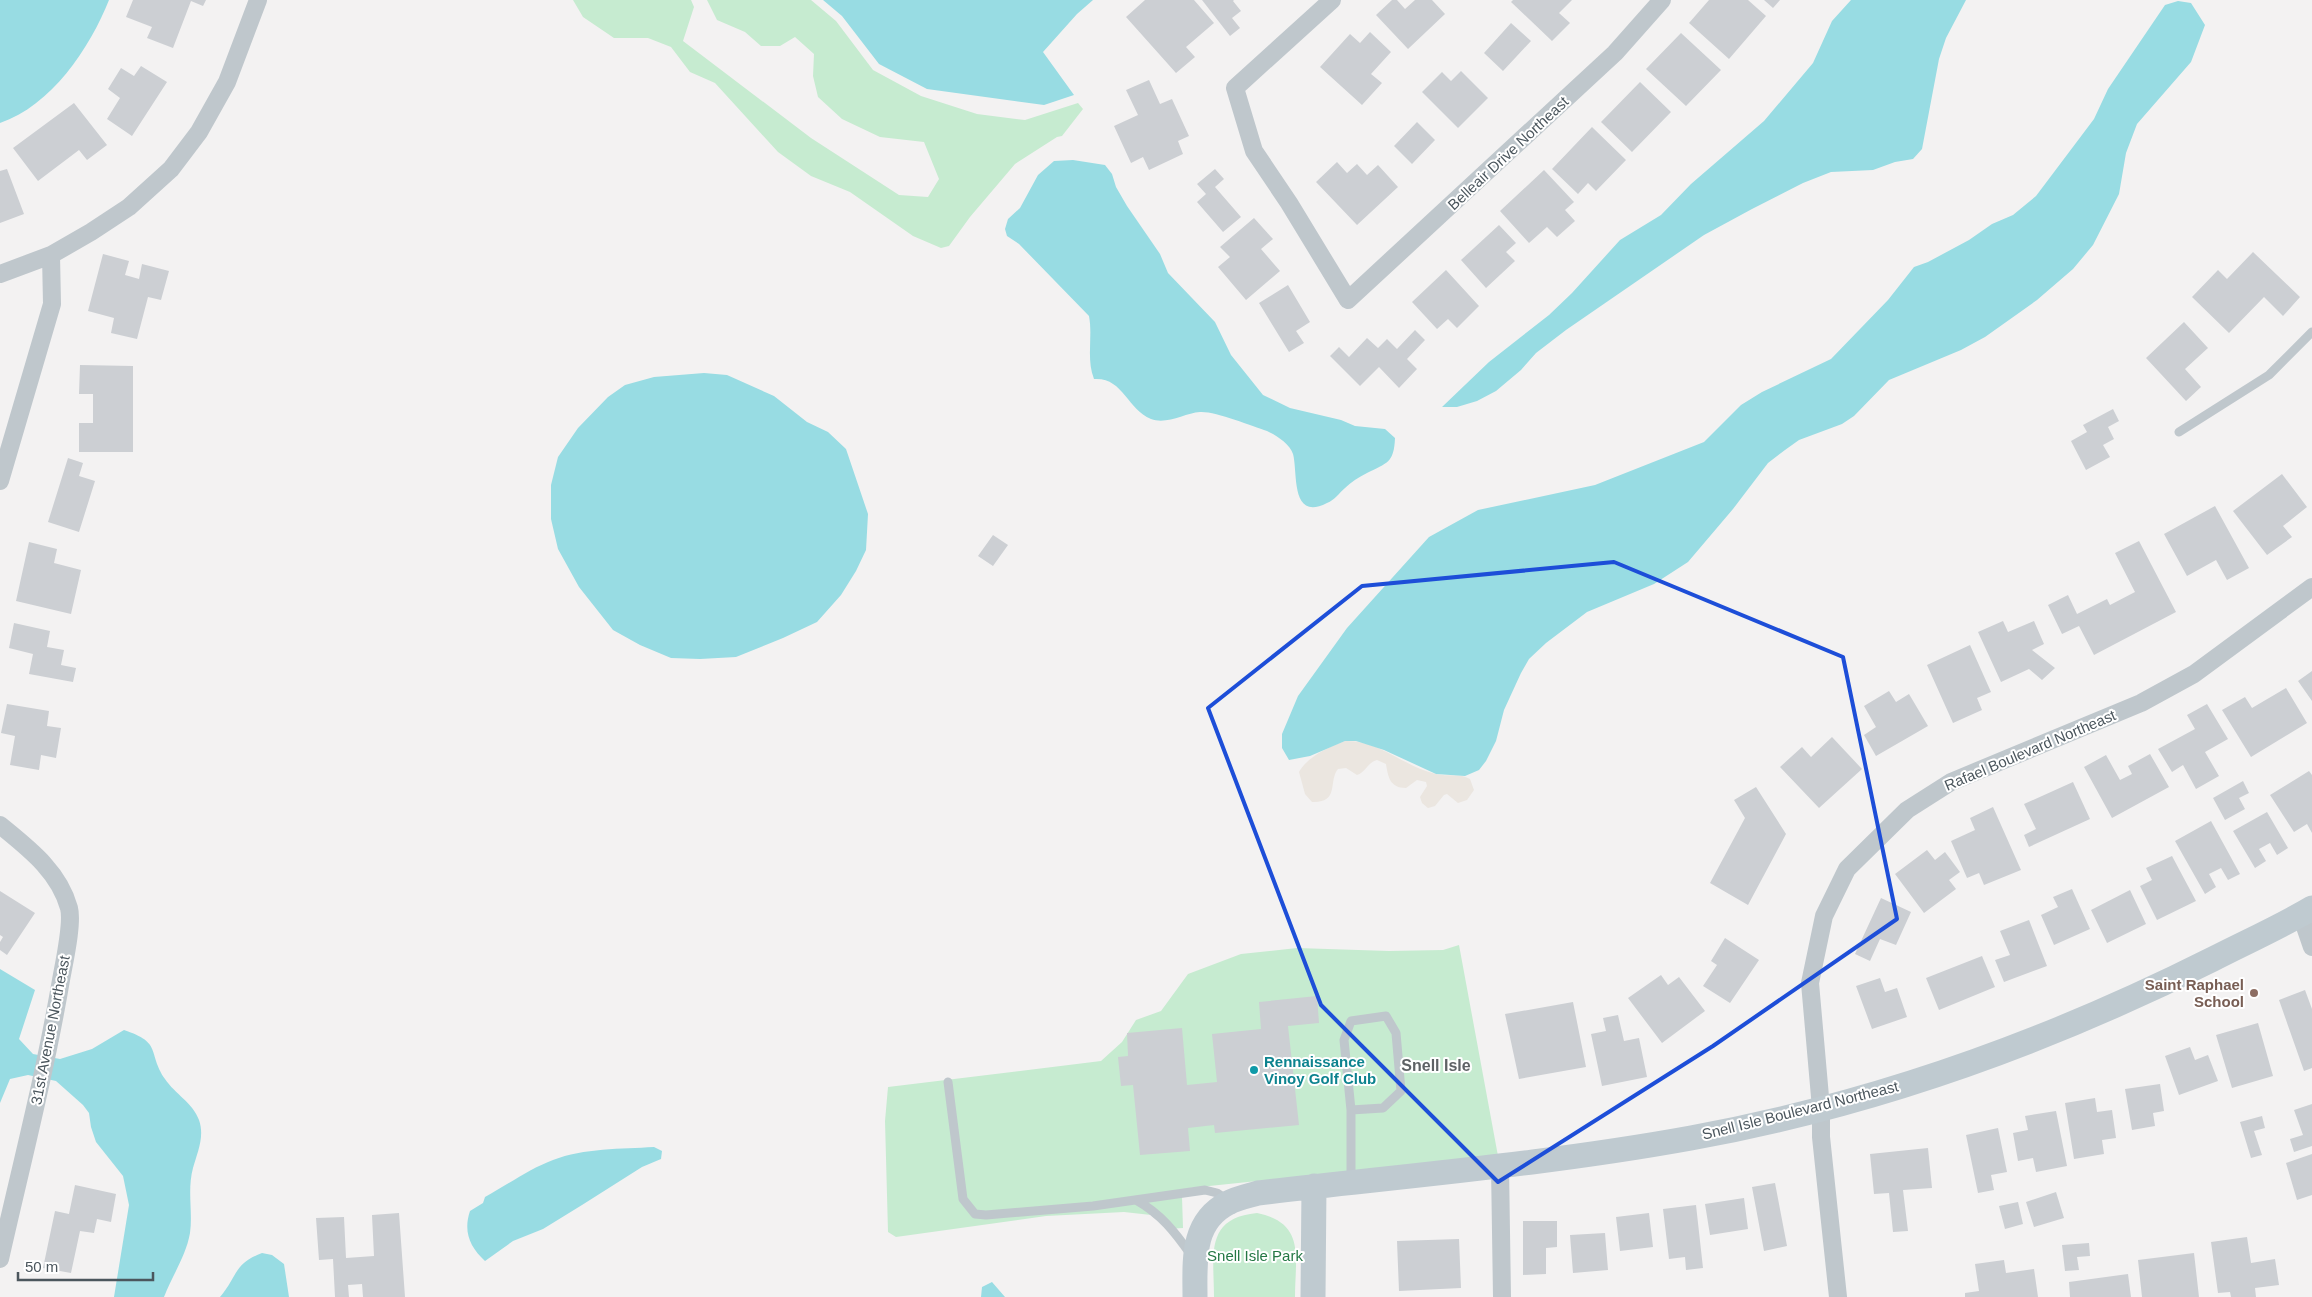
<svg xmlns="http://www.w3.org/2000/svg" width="2312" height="1297" font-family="Arial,sans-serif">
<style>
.green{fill:#c6ebd0}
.sand{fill:#ebe6e0}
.water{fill:#98dce3}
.building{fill:#cccfd3}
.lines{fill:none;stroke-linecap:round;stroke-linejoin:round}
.lane{stroke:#bfc7cc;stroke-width:9}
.street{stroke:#bfc7cc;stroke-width:18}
.secondary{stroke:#bfcad0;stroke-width:25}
.marked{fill:none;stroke:#1d4ed8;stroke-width:4;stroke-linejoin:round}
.education-dot{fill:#8d6e63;stroke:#fff;stroke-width:2}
.culture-dot{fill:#0f9aa8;stroke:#fff;stroke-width:2}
.labels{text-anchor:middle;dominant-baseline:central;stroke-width:4;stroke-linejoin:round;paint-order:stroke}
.street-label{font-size:15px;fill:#4b565d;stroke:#fff}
.education-label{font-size:15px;font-weight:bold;fill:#785e54;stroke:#fff;text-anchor:end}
.culture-label{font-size:15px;font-weight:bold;fill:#0d838f;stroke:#fff;text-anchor:start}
.park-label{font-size:15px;fill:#237743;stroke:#fff}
.neighbourhood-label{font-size:16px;font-weight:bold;fill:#5e6265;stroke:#fff}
</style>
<rect width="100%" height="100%" fill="#f3f2f2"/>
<path class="green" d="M573,0H691L694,7L683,41L811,138L899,195L928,197L939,179L924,142L880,137L842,119L818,97L813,76L814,54L795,37L780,46H761L745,32L717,20L707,0H811L836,21L873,70L921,96L977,114L1025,120L1078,103L1083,109L1062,136L1057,137L1015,164L970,217L949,246L941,248L913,236L850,192L811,176L778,152L715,83L690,72L671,47L648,38H614L583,17Z
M1459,945L1498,1156L1190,1188L1182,1197L1183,1228L1168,1229L1151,1215L1124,1212L1046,1216L896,1237L888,1232L885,1121L888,1087L1101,1061L1122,1042L1136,1020L1161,1011L1188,974L1241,954L1297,948L1389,951L1443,950Z
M1257,1213C1306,1223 1295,1257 1295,1297H1214C1214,1256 1204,1218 1257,1213Z"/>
<path class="sand" d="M1345,741C1380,740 1404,767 1436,774C1448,777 1460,773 1470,779L1474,790L1467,800L1458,803L1447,794L1444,795L1435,806L1428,808L1422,803L1420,797L1427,786L1426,782L1417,780L1406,788C1390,788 1388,777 1386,764L1377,760C1368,762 1366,772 1357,775L1346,768L1338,769C1328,781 1340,803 1312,802L1305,794L1299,772C1308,756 1329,747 1345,741Z"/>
<path class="water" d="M0,0H109C90,48 51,106 0,123Z
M823,0H1093L1077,14L1043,52L1074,95L1044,105L927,89L879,64L842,16Z
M1851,0H1966L1946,38L1939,59L1922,149L1913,159L1895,162L1873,170L1831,172L1803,183L1752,209L1704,235L1566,330L1536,353L1521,370L1496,391L1477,401L1457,407H1442L1489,362L1549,315L1572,293L1620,240L1661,215L1691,184L1764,121L1813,63L1832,21Z
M2178,1L2191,3L2205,25L2191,62L2137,124L2126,153L2119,194L2093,245L2073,269L2037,300L1985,337L1961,350L1889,380L1854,416L1842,424L1799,440L1785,450L1768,463L1733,509L1688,562L1654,584L1587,612L1546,643L1529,659L1521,673L1504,710L1496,741L1486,761L1479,770L1465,776L1436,774L1384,750L1356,741H1345L1310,756L1289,760L1282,748V734L1298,696L1347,628L1429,537L1478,510L1595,485L1704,442L1741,405L1762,392L1831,359L1888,300L1914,267L1928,262L1969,240L1992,224L2013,215L2036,196L2094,119L2108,89L2165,5Z
M1073,160L1105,165L1112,174L1116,187L1127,206L1160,254L1168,273L1215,322L1231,355L1263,395L1290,408L1341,420L1355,426L1385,429L1395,438C1394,463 1387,463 1367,473C1359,477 1351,482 1345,488C1339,493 1335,500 1327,503C1290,522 1298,472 1293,454C1290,444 1276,435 1267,431C1252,426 1215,411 1200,412C1185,413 1167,425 1151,419C1127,409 1123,377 1094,379C1086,359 1093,337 1089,316L1019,244L1007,236L1005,229L1008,219L1020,208L1038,175L1054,161Z
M704,373L727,375L774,396L807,422L828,432L846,449L868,514L866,550L856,571L841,595L817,622L783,638L736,657L700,659L671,658L640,645L613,630L579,587L558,549L551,519V485L558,457L578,428L608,397L625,385L654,377Z
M0,969L35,990L19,1039L33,1054L60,1059L92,1049L124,1030C163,1043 147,1052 165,1079C175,1094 193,1103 199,1120C205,1137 197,1153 193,1168C187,1190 193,1212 190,1233C186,1256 172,1276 164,1297H114L129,1205L123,1176L96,1142L91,1127L89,1113L83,1105L56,1081L28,1075L10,1079L0,1103Z
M654,1147L662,1151L661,1159L642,1167L582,1205L543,1229L513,1241L485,1261C470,1247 463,1232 470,1211L483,1203L485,1197C507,1185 531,1168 553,1160C584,1148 621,1149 654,1147Z
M262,1253L272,1255L284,1264L289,1297H220C238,1276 233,1264 262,1253Z
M992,1282L1005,1297H981L982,1287Z"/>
<path class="building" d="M133,0H206L203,6L191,1L173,48L147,38L152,27L126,17Z
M1145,0H1194L1214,23L1186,47L1195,57L1176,73L1126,17Z
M1202,0H1234L1233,1L1241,11L1232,18L1240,28L1230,36Z
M1392,0H1397L1405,9L1415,0H1432L1445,14L1408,49L1376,15Z
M1513,0H1572L1559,13L1570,23L1552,41L1511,2Z
M1709,0H1748L1766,16L1729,59L1689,23Z
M1764,0H1780L1773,8Z
M1511,23L1531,41L1503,71L1484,53Z
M1370,32L1391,52L1371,74L1382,83L1362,105L1320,67L1350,34L1360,43Z
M1681,33L1721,70L1686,106L1646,69Z
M141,66L167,82L132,136L107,119L120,98L108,89L121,68L134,76Z
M1461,71L1488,98L1458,128L1422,92L1442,72L1451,81Z
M1149,80L1160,104L1172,99L1189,136L1178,141L1183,154L1149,170L1143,157L1131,163L1114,126L1138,115L1126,90Z
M1640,82L1671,112L1632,152L1601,122Z
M74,103L107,145L87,160L79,150L38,181L13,148Z
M1417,122L1435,140L1412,164L1394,146Z
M1592,127L1626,160L1596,191L1588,183L1578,194L1552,169Z
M1337,162L1347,173L1357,164L1367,175L1378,165L1398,187L1357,225L1316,182Z
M7,169L24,214L0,223V171Z
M1215,169L1224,179L1215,187L1241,217L1223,232L1197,202L1206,194L1197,184Z
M1544,170L1574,202L1565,210L1575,221L1557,237L1547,227L1529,243L1500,211Z
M1254,218L1273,239L1261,249L1280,271L1246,300L1218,267L1230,257L1220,247Z
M1499,225L1516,243L1506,252L1515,261L1486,288L1461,260Z
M2253,252L2300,297L2283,316L2264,297L2229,333L2192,297L2218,270L2227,279Z
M103,254L129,261L125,275L139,279L142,264L169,271L161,300L148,297L137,339L111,333L114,318L88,311Z
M1446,270L1479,306L1457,328L1448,319L1437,329L1412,302Z
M1288,285L1310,322L1296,331L1304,343L1289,352L1259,303Z
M2184,322L2208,348L2185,369L2201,387L2186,401L2146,358Z
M1415,330L1425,340L1407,359L1417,369L1399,388L1379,367L1360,386L1330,356L1339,347L1349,357L1367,338L1378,348L1387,339L1397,349Z
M80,365L133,366V452H79V423H93V394H79Z
M2113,409L2119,421L2108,427L2114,439L2103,445L2110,457L2086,470L2071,441L2087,432L2083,425Z
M68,458L83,463L79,476L95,481L79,532L48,522Z
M2282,474L2307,507L2283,526L2292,537L2267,555L2233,511Z
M2215,506L2249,568L2227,580L2216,560L2187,576L2164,534Z
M993,535L1008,545L993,566L978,556Z
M2139,541L2176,612L2094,655L2079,626L2062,634L2048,605L2068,595L2077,614L2107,599L2110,605L2135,592L2115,553Z
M29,542L57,549L54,563L81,570L71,614L16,601Z
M2003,621L2008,632L2034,621L2044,644L2032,650L2055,668L2042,680L2029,669L2001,682L1978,632Z
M14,623L50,631L47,647L64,650L61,665L76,668L73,682L29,674L33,654L9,648Z
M1970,645L1991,692L1977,698L1982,710L1953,723L1927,665Z
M2312,671V701L2298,681Z
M2286,688L2307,723L2251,757L2222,710L2245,697L2252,708Z
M1889,691L1896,702L1909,694L1928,726L1876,756L1864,735L1876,727L1864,706Z
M7,704L49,711L47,726L61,728L56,758L41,755L39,770L10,765L15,736L1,733Z
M2207,704L2228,739L2205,752L2219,776L2196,789L2183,765L2172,772L2158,749L2195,729L2187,715Z
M1832,737L1862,769L1819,808L1780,767L1802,747L1811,757Z
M2150,754L2169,787L2112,818L2084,767L2106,755L2120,780L2132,774L2128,766Z
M2309,771L2312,775V833L2307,824L2294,832L2270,795Z
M2243,781L2249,793L2239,798L2245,809L2225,820L2213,798Z
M2073,782L2090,819L2029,847L2024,835L2036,829L2024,804Z
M1756,787L1786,834L1748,905L1710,883L1745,818L1734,800Z
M1993,807L2021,870L1984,885L1979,873L1967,878L1951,841L1975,830L1970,818Z
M2267,812L2288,848L2277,855L2270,843L2259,849L2266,861L2255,868L2233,831Z
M2211,821L2240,874L2228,880L2221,868L2209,874L2216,887L2205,894L2175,841Z
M1927,850L1935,860L1945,852L1960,872L1949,880L1956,889L1924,913L1895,874Z
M2172,856L2196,901L2157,920L2140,886L2152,880L2146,868Z
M2072,889L2090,929L2054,945L2041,915L2058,907L2053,897Z
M2130,890L2146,924L2107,943L2091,910Z
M0,891L35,913L7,955L0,950V942L3,937L0,935Z
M1881,898L1911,912L1896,945L1880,939L1870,961L1855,954Z
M2029,920L2047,966L2004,982L1995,960L2010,955L2000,931Z
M1725,938L1759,960L1730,1003L1703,986L1717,965L1711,961Z
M1982,956L1995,987L1939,1010L1926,978Z
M1661,975L1668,985L1679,977L1705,1011L1662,1043L1628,998Z
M1880,978L1885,992L1897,988L1907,1017L1872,1029L1856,986Z
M2305,990L2312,1009V1068L2304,1071L2279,1000Z
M1317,996L1319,1023L1288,1026L1299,1125L1215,1133L1214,1125L1188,1128L1190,1151L1140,1155L1133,1085L1121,1086L1118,1057L1128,1056L1127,1033L1182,1028L1187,1085L1217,1082L1212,1034L1261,1029L1259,1002Z
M1573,1002L1586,1067L1519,1079L1505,1014Z
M1618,1015L1624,1041L1639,1038L1647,1077L1602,1086L1591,1034L1606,1031L1603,1018Z
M2258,1023L2273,1076L2232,1088L2216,1035Z
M2190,1047L2195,1060L2208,1055L2218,1081L2179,1095L2165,1056Z
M2160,1084L2164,1111L2153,1113L2155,1126L2132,1130L2125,1089Z
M2095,1098L2097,1112L2112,1110L2116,1138L2102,1140L2104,1154L2074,1159L2065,1103Z
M2312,1104V1146L2294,1152L2290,1139L2303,1135L2294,1110Z
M2056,1111L2067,1166L2036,1172L2033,1158L2018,1161L2013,1133L2028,1130L2025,1116Z
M2262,1116L2265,1128L2254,1131L2262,1155L2251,1158L2240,1122Z
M1998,1128L2007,1172L1991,1175L1994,1190L1978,1193L1966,1135Z
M1928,1148L1932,1188L1903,1190L1908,1231L1893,1232L1889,1193L1874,1194L1870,1154Z
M2312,1154V1195L2297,1200L2286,1163Z
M1775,1183L1787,1246L1764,1251L1752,1187Z
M75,1185L116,1194L111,1222L97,1219L94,1233L80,1231L71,1273L43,1268L55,1211L69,1214Z
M2056,1192L2064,1218L2034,1227L2026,1202Z
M1744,1198L1748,1229L1710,1235L1705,1204Z
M2018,1202L2023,1224L2005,1229L1999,1206Z
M1696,1205L1703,1268L1686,1270L1685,1257L1669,1259L1663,1209Z
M399,1213L405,1297H363L362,1284L348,1285L349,1297H335L333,1259L319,1260L316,1218L344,1217L346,1258L374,1256L372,1215Z
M1649,1213L1653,1247L1620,1251L1616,1217Z
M1523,1221H1557V1247L1546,1248V1274L1523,1275Z
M1605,1233L1608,1270L1573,1273L1570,1235Z
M2247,1237L2251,1263L2275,1259L2279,1285L2255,1288L2256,1297H2231L2230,1292L2218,1293L2211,1242Z
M1459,1239L1461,1288L1399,1291L1397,1241Z
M2089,1243L2090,1256L2077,1257L2079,1270L2065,1271L2062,1245Z
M2194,1253L2199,1297H2142L2138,1260Z
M2004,1260L2006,1273L2034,1269L2038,1297H1965V1293L1979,1291L1975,1264Z
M2128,1274L2131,1297H2070L2069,1282Z"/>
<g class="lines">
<path class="lane" d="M2179,432L2269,375L2312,332
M948,1082L963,1199L975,1214L986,1215L1093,1206L1205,1190L1217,1193L1227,1200
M1351,1182V1110L1344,1040L1351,1021L1386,1016L1396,1033L1401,1091L1383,1108L1351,1110
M1136,1200C1161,1214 1175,1232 1191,1255"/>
<path class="street" d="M1332,0L1235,88L1254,151L1289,203L1348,300L1615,53L1662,0
M0,274L51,255L91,232L129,207L171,169L199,132L227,82L258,0
M0,481L52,304L51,255
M0,825C28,848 59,871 69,908C73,923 64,963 61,980C45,1074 21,1166 0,1259
M2301,915L2312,947
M1500,1166L1502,1297
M1838,1297L1821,1137V1108L1810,983L1824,916L1847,869L1907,810L1951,782L2141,703L2194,674L2312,587"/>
<path class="secondary" d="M1195,1297C1195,1261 1191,1222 1228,1203C1237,1198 1248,1196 1258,1193C1403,1176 1548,1164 1691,1138C1872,1105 2050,1041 2213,959C2246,942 2280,927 2312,908
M1313,1297L1314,1186"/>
</g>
<path class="marked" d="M1614,562L1843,657L1897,919L1713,1046L1498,1182L1321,1005L1208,708L1362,586Z"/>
<circle class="education-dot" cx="2254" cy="993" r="5"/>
<circle class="culture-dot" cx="1254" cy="1070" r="5"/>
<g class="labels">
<g class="street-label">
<text transform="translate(1508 153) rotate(-43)">Belleair Drive Northeast</text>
<text transform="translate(2030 750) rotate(-23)">Rafael Boulevard Northeast</text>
<text transform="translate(50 1030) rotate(-79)">31st Avenue Northeast</text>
<text transform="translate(1800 1110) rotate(-14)">Snell Isle Boulevard Northeast</text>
</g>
<g class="education-label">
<text x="2244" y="984">Saint Raphael<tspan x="2244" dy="17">School</tspan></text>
</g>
<g class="culture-label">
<text x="1264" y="1061">Rennaissance<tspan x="1264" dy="17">Vinoy Golf Club</tspan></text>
</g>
<g class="park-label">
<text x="1255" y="1255">Snell Isle Park</text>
</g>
<g class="neighbourhood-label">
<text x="1436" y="1065">Snell Isle</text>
</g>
</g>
<path d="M18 1272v8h135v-8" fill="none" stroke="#4b565d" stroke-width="2.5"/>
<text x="25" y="1272" font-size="15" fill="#4b565d" stroke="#ffffff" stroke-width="4" paint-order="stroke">50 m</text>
</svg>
